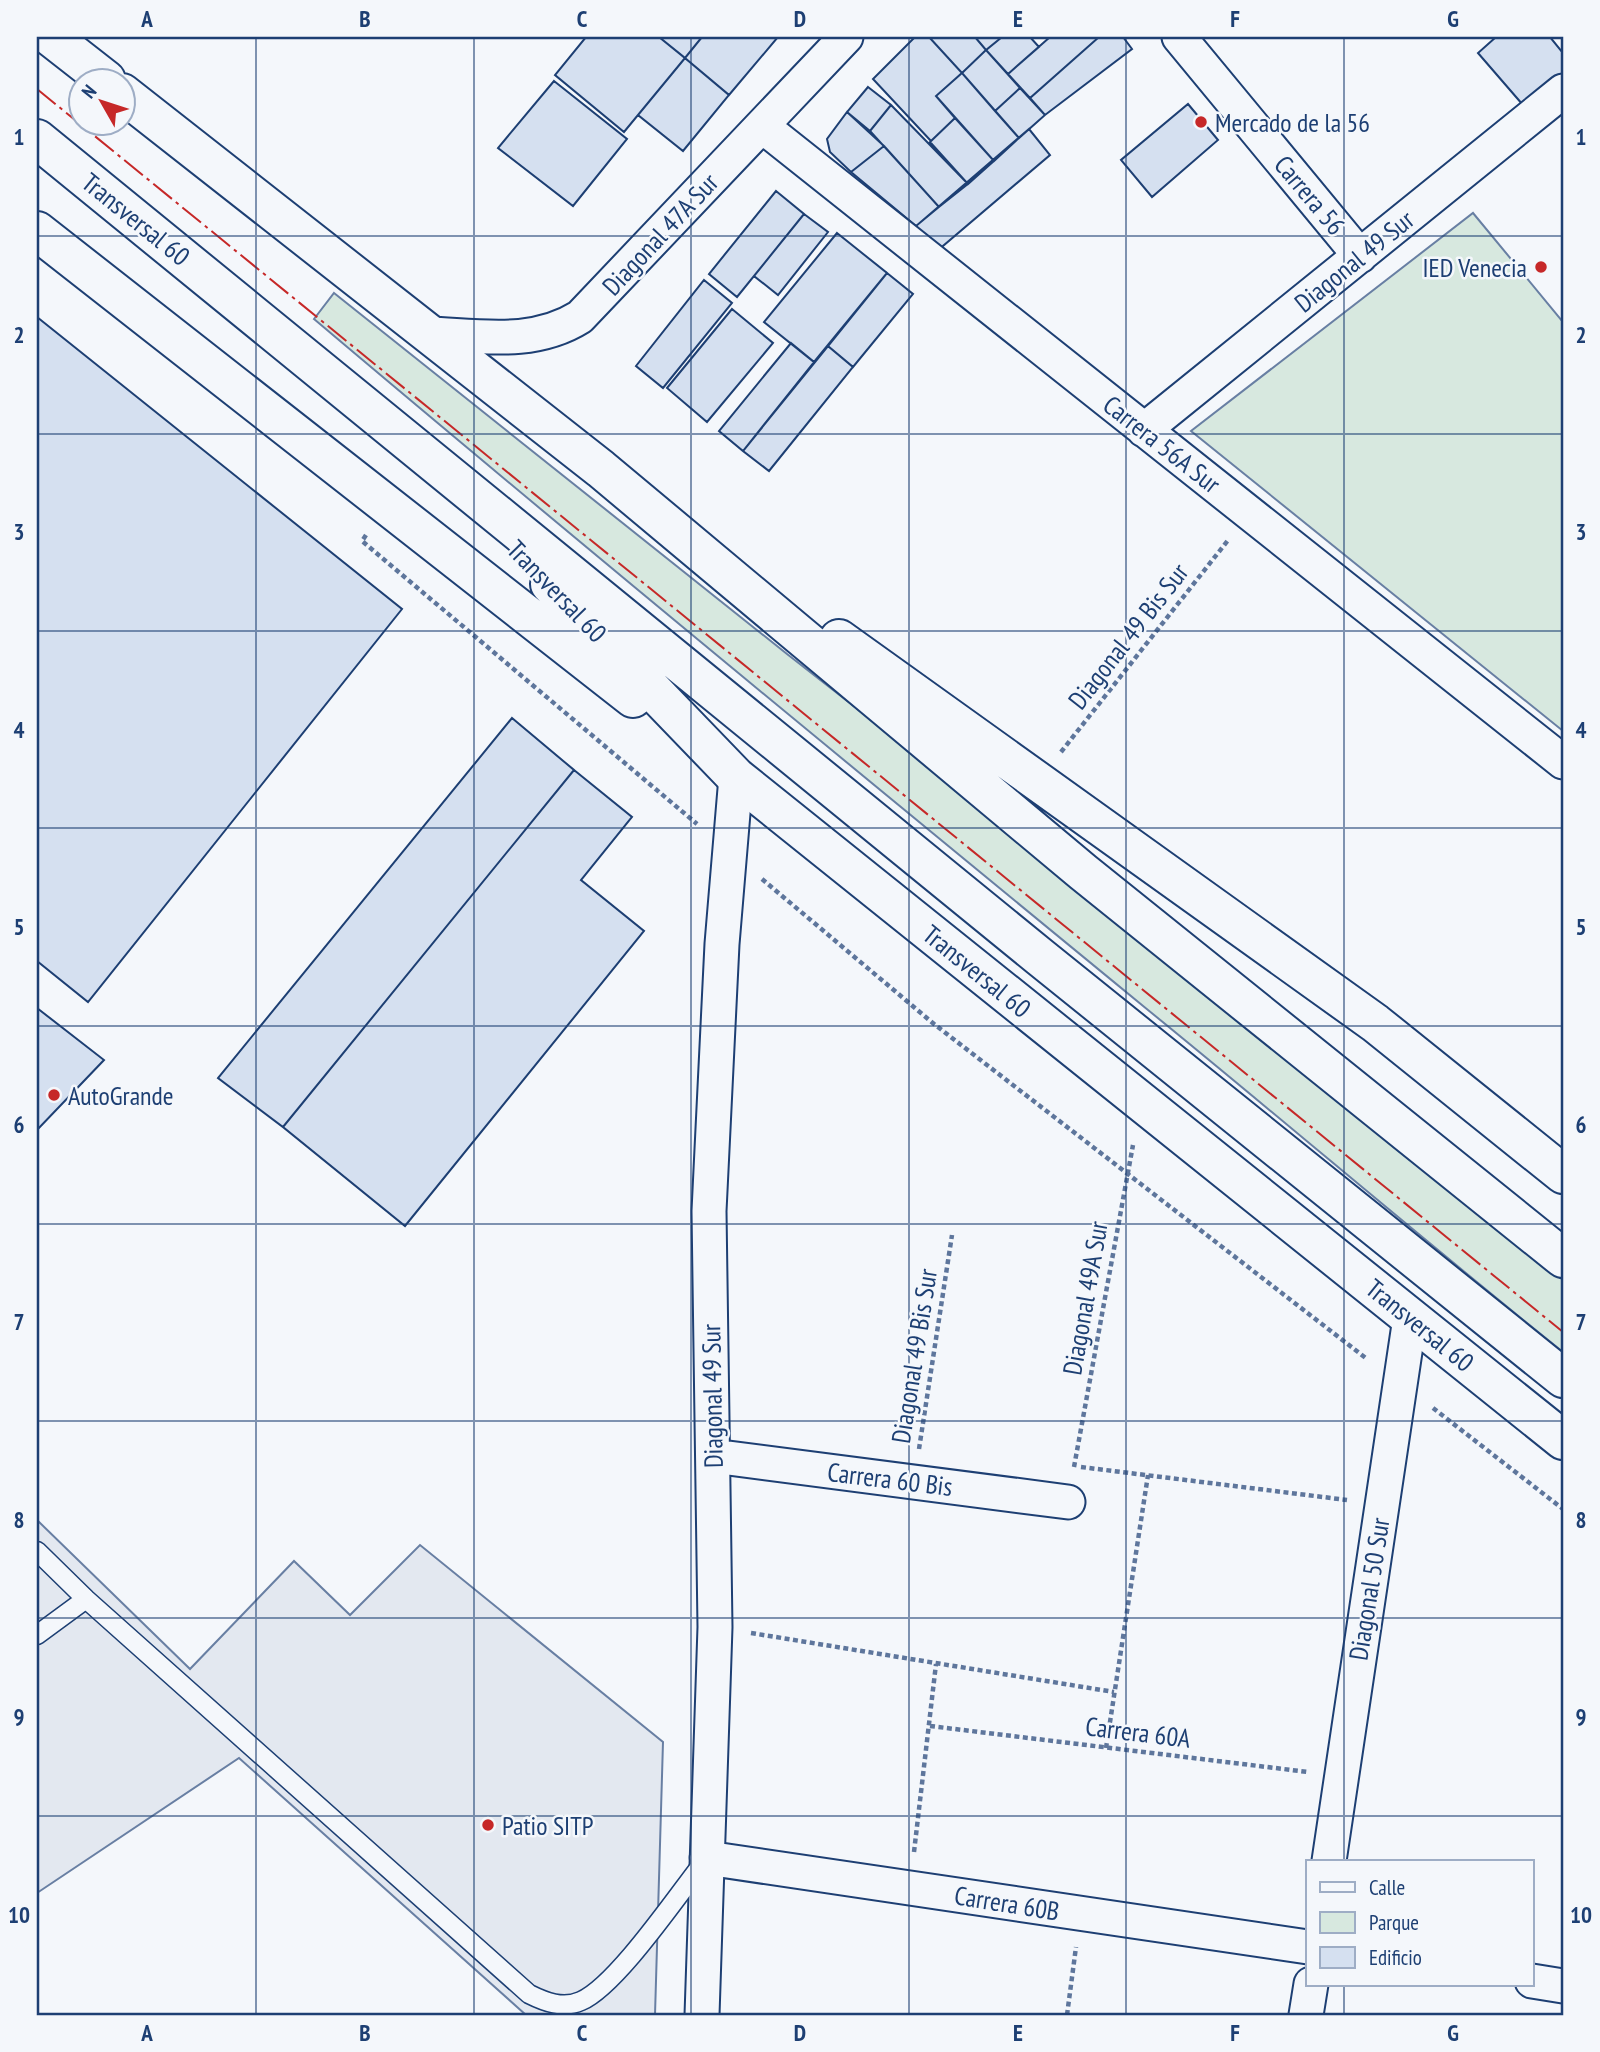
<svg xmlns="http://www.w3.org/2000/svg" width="1600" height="2052" font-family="'PT Sans Narrow',sans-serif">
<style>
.green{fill:#d7e8df;stroke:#687fa3;stroke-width:2}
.parking{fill:#e3e8f0;stroke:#687fa3;stroke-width:2}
.building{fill:#d5e0f0;stroke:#1d3f73;stroke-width:2}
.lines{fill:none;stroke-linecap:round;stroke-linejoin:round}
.service-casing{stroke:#1d3f73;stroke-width:21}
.minor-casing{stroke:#1d3f73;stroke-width:37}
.trunk-casing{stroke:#1d3f73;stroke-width:42}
.path{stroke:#5e769c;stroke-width:4.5;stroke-dasharray:5 3.5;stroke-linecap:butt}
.service{stroke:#f4f7fb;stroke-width:18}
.minor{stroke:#f4f7fb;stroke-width:33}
.trunk{stroke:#f4f7fb;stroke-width:38}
.power{stroke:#c62828;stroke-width:2;stroke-dasharray:24 5 3.5 5;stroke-linecap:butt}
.grid{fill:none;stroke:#1d3f73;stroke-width:2;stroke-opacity:0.55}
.poi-dot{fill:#c62828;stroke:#f4f7fb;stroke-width:2.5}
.labels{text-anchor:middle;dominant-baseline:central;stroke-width:5;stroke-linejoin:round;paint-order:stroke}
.poi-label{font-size:26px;fill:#1d3f73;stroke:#f4f7fb;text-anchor:start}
.street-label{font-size:26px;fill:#1d3f73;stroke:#f4f7fb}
.neatline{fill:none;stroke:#1d3f73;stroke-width:2.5}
.grid-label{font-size:23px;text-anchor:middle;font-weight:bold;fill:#1d3f73}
</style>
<rect width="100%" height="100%" fill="#f4f7fb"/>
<path class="green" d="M1473,213L1563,322V731L1191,431Z
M334,293L787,654L1179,960L1395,1148L1563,1280V1352C1423,1240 1287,1123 1148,1010C869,781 590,552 314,319Z"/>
<path class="parking" d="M37,1520L190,1669L294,1561L350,1615L420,1545L663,1742L655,2015H526L239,1758L37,1893Z"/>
<path class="building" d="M586,37H659L685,58L624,132L555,75Z
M659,37H702L685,58Z
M702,37H778L729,95L685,58Z
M915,37H929L962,73L936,96L955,118L931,141L873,79Z
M929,37H975L986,50L962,73Z
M975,37H1002L986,50Z
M1002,37H1030L1039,47L1008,74L986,50Z
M1050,37H1099L1030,98L1008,74Z
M1099,37H1123L1132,49L1045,115L1030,98Z
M1496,37H1550L1563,53V73L1523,105L1478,53Z
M986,50L1020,88L995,111L962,73Z
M685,58L729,95L683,151L638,115Z
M962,73L1019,138L994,161L936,96Z
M554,81L627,139L573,206L498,148Z
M868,87L891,105L870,131L847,112Z
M1020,88L1045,115L1019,138L995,111Z
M1188,104L1218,140L1152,197L1121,160Z
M891,105L968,184L939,207L870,131Z
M847,112L884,146L851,172L830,152L827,139Z
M955,118L994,161L968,184L930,142Z
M1029,129L1050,155L937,251L916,226Z
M884,146L939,207L916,226L851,172Z
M776,191L804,214L737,297L709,274Z
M804,214L828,232L778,295L754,276Z
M837,233L887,273L814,362L764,322Z
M887,273L913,294L853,367L828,346Z
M704,280L732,303L663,388L636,366Z
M732,309L773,343L707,422L667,388Z
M37,317L402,609L88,1002L37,961Z
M791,343L814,362L743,451L719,431Z
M828,346L853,367L769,471L743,451Z
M512,718L574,770L283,1127L218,1078Z
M574,770L632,817L581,880L644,931L405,1226L283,1127Z
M37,1008L104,1060L37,1130Z"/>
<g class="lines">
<defs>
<path id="service" d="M37,1551L86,1599L529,1994C545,2002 563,2009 581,2001C616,1986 677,1896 703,1863
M37,1635L86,1599"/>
<path id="minor" d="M1179,37L1360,256
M762,126L1563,762
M429,334C481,336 534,346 580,317L846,37
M1144,430L1563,91
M713,1456L1068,1502
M707,1858L1308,1947
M1329,1861L1410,1318
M1532,1981L1563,1986
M702,2015L715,1627L709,1211L722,944L736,777
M1306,2015L1311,1984"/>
<path id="trunk" d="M51,37L106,80
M122,93L601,469L1083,872L1563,1258
M37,139L1040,957L1563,1378
M37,231L633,698
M550,584L736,777L1563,1440
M839,639L1375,1023L1563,1174"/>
</defs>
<use href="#service" class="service-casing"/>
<use href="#minor" class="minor-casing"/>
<use href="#trunk" class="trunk-casing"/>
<path class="path" d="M366,535L362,541L697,824
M1061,752L1229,539
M762,879L934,1024L1367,1359
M1433,1408L1563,1509
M919,1449L952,1235
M1074,1467L1133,1145
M1081,1467L1347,1500
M751,1633L1114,1692
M930,1726L1308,1772
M1106,1748L1148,1475
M914,1852L936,1664
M1067,2015L1076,1947"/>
<use href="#service" class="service"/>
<use href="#minor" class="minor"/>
<use href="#trunk" class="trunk"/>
<path class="power" d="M37,89L1563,1332"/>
</g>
<path class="grid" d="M256,37V2015M474,37V2015M691,37V2015M909,37V2015M1126,37V2015M1344,37V1861M37,236H1563M37,434H1563M37,631H1563M37,828H1563M37,1026H1563M37,1224H1563M37,1421H1563M37,1618H1563M37,1816H1563M1344,1984V2015"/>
<g class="poi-dot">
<circle cx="1201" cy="122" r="7"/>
<circle cx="1541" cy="267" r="7"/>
<circle cx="54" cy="1095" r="7"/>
<circle cx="488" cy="1825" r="7"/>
</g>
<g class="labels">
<g class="poi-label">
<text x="1215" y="122">Mercado de la 56</text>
<text x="1527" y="267" text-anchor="end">IED Venecia</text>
<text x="68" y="1095">AutoGrande</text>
<text x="502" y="1825">Patio SITP</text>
</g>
<g class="street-label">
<text transform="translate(1310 195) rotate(50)">Carrera 56</text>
<text transform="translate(136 219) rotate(39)">Transversal 60</text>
<text transform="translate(660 234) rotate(-47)">Diagonal 47A Sur</text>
<text transform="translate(1354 261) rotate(-39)">Diagonal 49 Sur</text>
<text transform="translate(1162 444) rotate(38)">Carrera 56A Sur</text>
<text transform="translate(557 591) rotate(46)">Transversal 60</text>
<text transform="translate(1128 636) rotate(-52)">Diagonal 49 Bis Sur</text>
<text transform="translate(977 971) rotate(39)">Transversal 60</text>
<text transform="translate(1085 1298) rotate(-80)">Diagonal 49A Sur</text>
<text transform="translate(1420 1325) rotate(39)">Transversal 60</text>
<text transform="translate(914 1356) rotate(-81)">Diagonal 49 Bis Sur</text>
<text transform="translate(712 1396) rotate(-91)">Diagonal 49 Sur</text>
<text transform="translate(890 1479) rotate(7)">Carrera 60 Bis</text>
<text transform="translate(1369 1589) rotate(-81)">Diagonal 50 Sur</text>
<text transform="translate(1138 1732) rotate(7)">Carrera 60A</text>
<text transform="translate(1007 1903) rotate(9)">Carrera 60B</text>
</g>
</g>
<rect width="1600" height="2052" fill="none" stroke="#f4f7fb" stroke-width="77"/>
<rect x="1306" y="1860" width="228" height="126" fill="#f4f7fb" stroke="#9eadc5" stroke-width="2"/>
<rect x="1320" y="1882" width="35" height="10" fill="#f4f7fb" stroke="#9eadc5" stroke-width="2"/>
<text x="1369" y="1895" font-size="21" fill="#1d3f73">Calle</text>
<rect x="1320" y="1912" width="35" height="21" fill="#d7e8df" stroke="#9eadc5" stroke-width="2"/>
<text x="1369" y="1930" font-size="21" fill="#1d3f73">Parque</text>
<rect x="1320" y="1947" width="35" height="21" fill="#d5e0f0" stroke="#9eadc5" stroke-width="2"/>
<text x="1369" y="1965" font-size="21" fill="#1d3f73">Edificio</text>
<g transform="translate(102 102) rotate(309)"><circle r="33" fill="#f4f7fb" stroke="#9eadc5" stroke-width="2"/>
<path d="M0-5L12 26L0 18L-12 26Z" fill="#c62828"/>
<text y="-10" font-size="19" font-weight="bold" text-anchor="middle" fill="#1d3f73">N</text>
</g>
<rect x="38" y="38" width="1524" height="1976" class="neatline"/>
<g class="grid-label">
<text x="147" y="27">A</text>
<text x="365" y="27">B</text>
<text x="582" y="27">C</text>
<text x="800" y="27">D</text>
<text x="1018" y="27">E</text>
<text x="1235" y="27">F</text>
<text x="1453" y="27">G</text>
<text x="19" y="145">1</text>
<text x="1581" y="145">1</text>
<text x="19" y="343">2</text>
<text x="1581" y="343">2</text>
<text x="19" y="540">3</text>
<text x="1581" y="540">3</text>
<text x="19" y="738">4</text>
<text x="1581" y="738">4</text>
<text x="19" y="935">5</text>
<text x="1581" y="935">5</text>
<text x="19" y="1133">6</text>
<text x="1581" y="1133">6</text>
<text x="19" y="1330">7</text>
<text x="1581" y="1330">7</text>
<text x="19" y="1528">8</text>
<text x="1581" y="1528">8</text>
<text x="19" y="1725">9</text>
<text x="1581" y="1725">9</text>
<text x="19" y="1923">10</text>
<text x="1581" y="1923">10</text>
<text x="147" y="2041">A</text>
<text x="365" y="2041">B</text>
<text x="582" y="2041">C</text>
<text x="800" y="2041">D</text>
<text x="1018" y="2041">E</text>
<text x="1235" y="2041">F</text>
<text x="1453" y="2041">G</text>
</g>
</svg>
